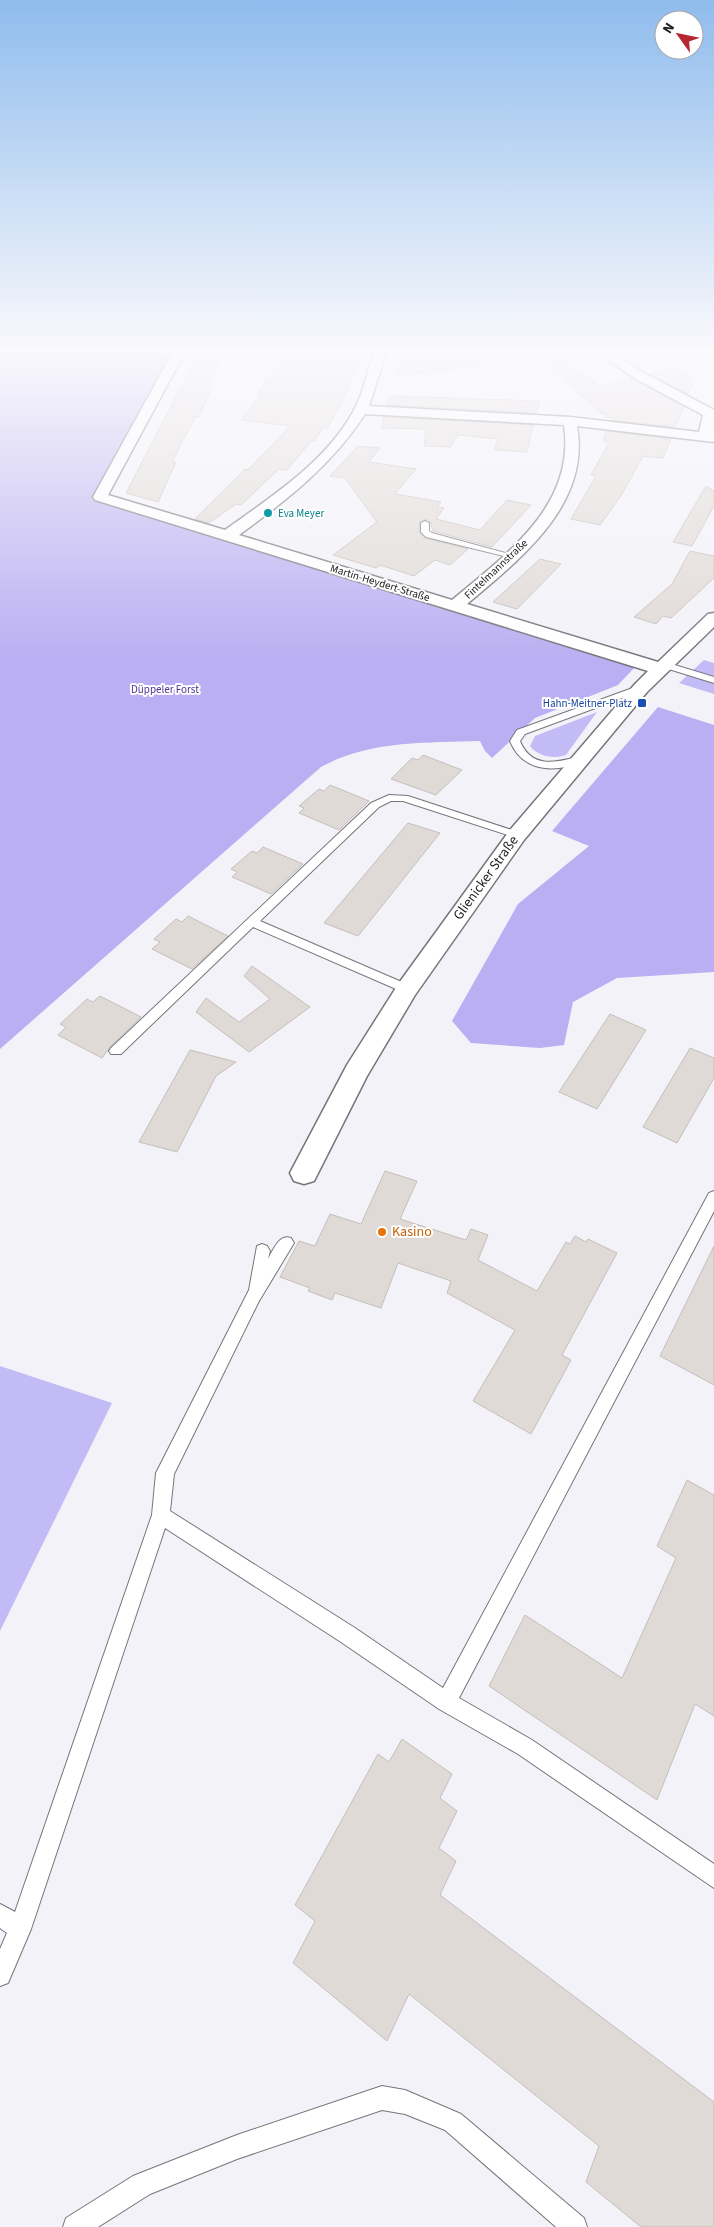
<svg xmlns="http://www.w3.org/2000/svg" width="714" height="2227" font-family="'Source Sans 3',sans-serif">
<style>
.green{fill:#c3bbf5}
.forest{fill:#b9aff2}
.building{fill:#e0dad6;stroke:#c4bfbb}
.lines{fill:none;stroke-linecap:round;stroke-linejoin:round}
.service-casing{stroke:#76757b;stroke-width:2}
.minor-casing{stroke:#76757b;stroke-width:3}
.service{fill:#fff;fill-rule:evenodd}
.minor{fill:#fff;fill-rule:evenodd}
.culture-dot{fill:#0f9aa8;stroke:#fff;stroke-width:2}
.transit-dot{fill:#1a4fb4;stroke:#fff;stroke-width:2}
.food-dot{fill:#e8710a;stroke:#fff;stroke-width:2}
.labels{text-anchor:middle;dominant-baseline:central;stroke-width:4;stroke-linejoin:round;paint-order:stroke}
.far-culture-label{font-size:11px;fill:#0d838f;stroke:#fff;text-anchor:start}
.far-street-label{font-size:11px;fill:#212123;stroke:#fff}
.far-park-label{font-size:11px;fill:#4e3493;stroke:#fff}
.far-transit-label{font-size:11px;fill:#164399;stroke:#fff;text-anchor:end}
.street-label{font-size:14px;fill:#212123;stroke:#fff}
.food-label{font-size:14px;fill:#c56008;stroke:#fff;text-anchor:start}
</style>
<rect width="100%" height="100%" fill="#f3f2f8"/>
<path class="green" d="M704,660L714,663V694L679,683Z
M597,712L566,755C553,759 539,757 530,746L535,736Z
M0,1366L112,1403L0,1631Z"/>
<path class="forest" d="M0,350H173L92,499L635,667L618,685L535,718L492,758L485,751L480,741C425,743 370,740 321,767L0,1049Z
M658,707L714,725V972L617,978L573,1002L564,1045L540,1048L471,1043L452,1021L518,904L589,846L552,831Z"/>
<path class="building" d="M403,350H507L508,362L397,376Z
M199,352L224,353L207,387H212L199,417H195L172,462H176L158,502L126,493Z
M557,353L600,387L632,379L684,407L675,427L612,420L613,418L605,417L606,414H602L547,365Z
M336,357L360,358L341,405L327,428H323L314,441L312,440L287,470L279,469L241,505L236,504L209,523L195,519L245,469L248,470L290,426L241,420L261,395H257L280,359L333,362Z
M674,368L694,380L688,394L650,374Z
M391,396L540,401L536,413L386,405L388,397Z
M384,417L533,425L527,452L494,450L498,439L458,435L450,447L424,446L426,429L381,428Z
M607,431L671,439L663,458L643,456L621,496L600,525L571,519L596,476L591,475L609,443L603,440Z
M358,446L380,448L369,462L416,469L395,494L441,502L437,507L444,508L436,519L480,530L507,500L531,505L492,547L433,531L430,521L426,519L420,521L419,532L425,538L468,549L450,565L435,560L414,576L380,565L376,568L333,555L377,522L345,478L330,476Z
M706,486L714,491V506L692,546L673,542Z
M690,551L714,556V578L671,618L663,616L656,624L634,617L672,584Z
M540,559L561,564L517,609L493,602Z
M423,755L462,770L436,795L391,779L412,758L418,760Z
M330,785L369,801L339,830L299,813L304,808L299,806L319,789L324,791Z
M408,823L440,833L358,936L324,923Z
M263,847L303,864L271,894L232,877L237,872L231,869L252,851L257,853Z
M188,916L228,936L192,969L152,949L160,942L154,939L176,919L182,922Z
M252,966L310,1007L249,1052L196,1012L206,998L239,1022L270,999L244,976Z
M100,996L141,1017L110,1047L102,1058L58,1035L66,1027L60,1024L87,999L93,1002Z
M610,1014L646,1030L597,1109L559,1092Z
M690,1048L714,1058V1078L677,1143L643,1127Z
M190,1050L236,1062L216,1076L177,1152L139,1142Z
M385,1171L417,1181L400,1219L466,1240L471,1229L488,1235L478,1260L537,1291L566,1242L570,1244L575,1236L586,1242L588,1239L617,1253L562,1355L571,1360L531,1434L473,1401L515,1330L447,1293L451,1281L398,1263L381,1308L335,1293L332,1300L308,1291L310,1288L280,1277L299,1241L315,1246L330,1214L361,1224Z
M714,1246V1385L660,1356Z
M687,1480L714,1495V1716L695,1704L657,1800L489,1686L525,1615L622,1678L676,1558L657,1546Z
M402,1739L452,1774L440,1798L457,1811L439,1848L456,1861L440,1895L714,2102V2227H641L586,2182L599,2146L409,1994L387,2041L293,1963L315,1921L295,1905L378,1754L389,1762Z"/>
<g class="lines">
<defs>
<path id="service" d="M535,350H556L533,353Z
M425,521L429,523V531L432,533L516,556L512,558L426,537L421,532V523Z
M665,662L714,677V683L662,667L660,665Z
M641,685L644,686V690L525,734L520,741C532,770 557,762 581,756L586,759L585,761C556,773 523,773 510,741L517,730Z
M389,795L408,796L521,833L523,835L517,838L403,801H391L379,807L260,921L411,986L413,989L411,992H403L253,927L121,1054H111L109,1051L111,1048L371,803Z
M714,1191V1211L459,1698L532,1740L714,1864V1888L518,1754L439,1709L341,1642L165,1528L31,1929L8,1983L0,1986V1949L7,1933L0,1928V1904L15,1912L152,1515L156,1473L249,1290L257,1246L262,1244L267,1246L270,1251L268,1259C274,1249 279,1234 291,1238L294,1243L259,1301L174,1474L170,1511L355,1628L443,1688L709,1193Z
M382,2086L405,2090L461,2114L584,2218L587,2227H556L445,2130L405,2114L382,2110L237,2159L150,2194L98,2227H63L66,2218L133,2176L237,2135Z"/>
<path id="minor" d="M174,350H186L108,495L225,530C272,496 331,459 357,404C365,387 368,368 375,350H387L369,406L570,417L699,432L703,415L636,379L594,350H608L644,373L714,410V442L577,426C591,505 520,559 467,604L658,662L708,614L714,613V627L647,692L524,840L415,995L367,1076L314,1181L304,1184L294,1181L290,1173L347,1065L399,983L510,830L635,684L648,671L95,500L93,497ZM365,414L564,425C576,505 507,554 452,600L239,535C287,500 332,465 365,414Z"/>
</defs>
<use href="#service" class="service-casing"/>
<use href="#minor" class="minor-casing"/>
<use href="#service" class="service"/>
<use href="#minor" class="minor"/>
</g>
<linearGradient id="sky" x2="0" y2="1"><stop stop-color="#8fbced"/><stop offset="0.53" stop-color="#faf9fc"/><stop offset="1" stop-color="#faf9fc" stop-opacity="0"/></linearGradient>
<rect width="714" height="661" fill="url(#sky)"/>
<circle class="culture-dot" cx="268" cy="513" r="5"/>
<rect class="transit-dot" x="637" y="698" width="10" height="10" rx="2.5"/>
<circle class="food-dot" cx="382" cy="1232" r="5"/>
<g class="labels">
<g class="far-culture-label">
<text x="278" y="513">Eva Meyer</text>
</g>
<g class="far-street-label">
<text transform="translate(496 569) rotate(-43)">Fintelmannstraße</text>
<text transform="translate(380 583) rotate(17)">Martin-Heydert-Straße</text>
</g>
<g class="far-park-label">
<text x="165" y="689">Düppeler Forst</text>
</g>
<g class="far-transit-label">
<text x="632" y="703">Hahn-Meitner-Platz</text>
</g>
<g class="street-label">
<text transform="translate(486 878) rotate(-54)">Glienicker Straße</text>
</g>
<g class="food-label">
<text x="392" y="1232">Kasino</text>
</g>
</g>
<g transform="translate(679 35) rotate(303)"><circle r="24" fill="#ffffff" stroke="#a6a6a7"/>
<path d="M0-4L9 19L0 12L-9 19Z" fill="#b62630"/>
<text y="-8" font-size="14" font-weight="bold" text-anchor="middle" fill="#212123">N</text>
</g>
</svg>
